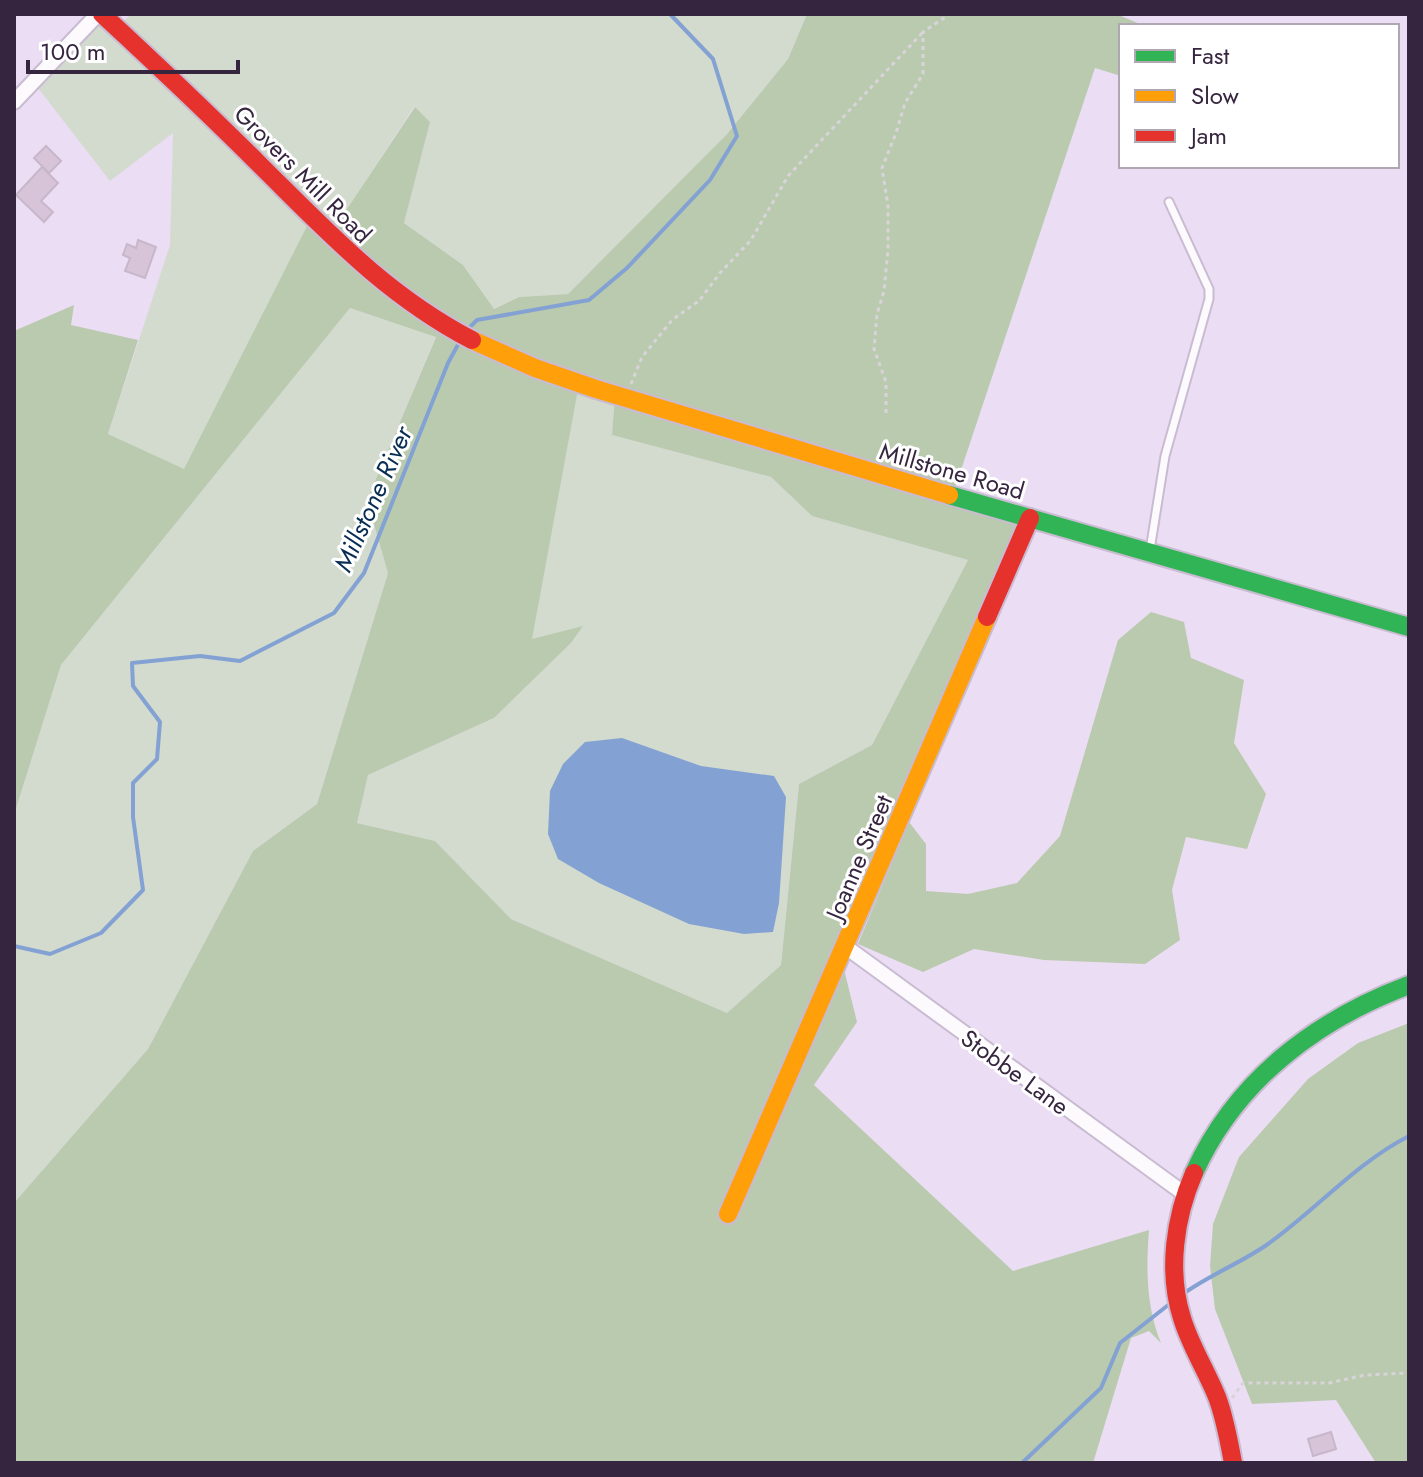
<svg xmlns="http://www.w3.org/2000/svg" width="1423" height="1477" font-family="Jost,sans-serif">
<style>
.green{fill:#d3dbce}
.forest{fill:#bacaae;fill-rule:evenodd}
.water{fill:#83a2d3}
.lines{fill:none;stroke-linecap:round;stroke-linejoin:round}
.stream{stroke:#83a2d3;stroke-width:4}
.building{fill:#d7c4d8;stroke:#c8b6ca;stroke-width:2}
.lane-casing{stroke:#c9bbd1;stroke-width:11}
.street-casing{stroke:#c9bbd1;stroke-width:18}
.fast-casing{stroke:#c9bbd1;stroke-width:22}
.slow-casing{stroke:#c9bbd1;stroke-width:22}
.jam-casing{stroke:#c9bbd1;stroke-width:22}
.path{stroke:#d8d4da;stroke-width:3;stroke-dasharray:4 4;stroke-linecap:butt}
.lane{stroke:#fcfafd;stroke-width:7}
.street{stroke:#fcfafd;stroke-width:14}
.fast{stroke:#30b455;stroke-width:18}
.slow{stroke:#ff9f0a;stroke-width:18}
.jam{stroke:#e5322d;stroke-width:18}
.labels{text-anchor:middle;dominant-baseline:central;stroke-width:6;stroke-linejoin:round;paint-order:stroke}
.street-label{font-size:24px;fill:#36253f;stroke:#fff}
.water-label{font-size:26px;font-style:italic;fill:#082d54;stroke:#fff}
</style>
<rect width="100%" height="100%" fill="#ebddf4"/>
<path class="green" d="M107,14L122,23L131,14H807L788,59L727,134L568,294L519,297L493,309L463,265L404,223L430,122L414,107L331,234L312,216L184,470L108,434L170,245L173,133L110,181L38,88Z
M350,308L436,336L367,500L388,573L317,804L253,851L148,1049L14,1203V815L61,665Z
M579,383L615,395L612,435L771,477L812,516L968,560L872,745L799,784L781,965L727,1013L511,919L435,841L357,823L368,775L494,718L571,643L582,627L531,640Z"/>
<path class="forest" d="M807,14H1116L1145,26H1121V76L1095,68L953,494L1026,516L838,945L857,1022L814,1085L1013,1271L1149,1230C1146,1268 1146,1307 1161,1343L1149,1331L1131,1338L1093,1463H14V1203L148,1049L253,851L317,804L388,573L367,500L436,337L350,308L61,665L14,815V331L74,305L71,325L138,340L108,434L184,469L312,216L331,233L415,107L430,122L404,223L463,265L494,309L519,297L568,294L727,134L788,59ZM579,384L615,395L612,435L771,477L812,516L968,560L872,745L799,784L781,965L727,1013L511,919L435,841L357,823L368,775L494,718L571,643L583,626L532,639Z
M1151,612L1184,622L1191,658L1244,680L1234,743L1266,794L1247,849L1186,837L1172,890L1180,940L1145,964L1044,960L974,949L923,972L858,944L909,822L926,844V891L968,894L1017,883L1060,836L1118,640Z
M1409,1023V1463H1376L1336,1400L1252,1404L1215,1309L1210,1266L1213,1224L1239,1157L1308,1079L1358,1043Z"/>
<path class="water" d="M622,738L701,766L774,776L786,797L779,903L773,932L744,934L689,924L599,883L558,859L548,834L550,791L563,764L585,742Z"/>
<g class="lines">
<path class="stream" d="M467,330L477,320L589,300L627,268L710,180L737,136L713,59L670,14
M14,946L50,954L101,933L143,890L133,817V783L157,759L160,722L133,686L132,663L200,656L240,661L334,613L364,573L448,363L460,341
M1183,1294C1209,1275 1241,1263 1268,1244C1316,1210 1356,1163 1409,1136
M1022,1463L1101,1388L1120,1343L1172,1302"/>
</g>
<path class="building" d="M46,146L61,161L49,173L34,158Z
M42,167L58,183L41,201L53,212L44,222L16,195Z
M138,240L156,247L145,278L125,271L130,258L123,255L127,244L136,248Z
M1331,1432L1336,1449L1313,1456L1308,1439Z"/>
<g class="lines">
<defs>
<path id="lane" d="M1150,550L1165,456L1209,299V289L1169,202"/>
<path id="street" d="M14,102L98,14
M846,947L1186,1195"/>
<path id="fast" d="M949,495L1409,627
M1194,1173C1236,1080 1316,1020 1409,985"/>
<path id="slow" d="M472,340L535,368L596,389L949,495
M728,1214L987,617"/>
<path id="jam" d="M102,14C156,64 209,114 261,166C329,233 386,295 472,340
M987,617L1030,518
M1194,1173C1175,1217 1167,1271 1182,1318C1190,1345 1206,1370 1217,1397C1225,1418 1229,1441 1233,1463"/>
</defs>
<use href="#lane" class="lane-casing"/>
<use href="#street" class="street-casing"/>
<use href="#fast" class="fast-casing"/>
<use href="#slow" class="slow-casing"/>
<use href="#jam" class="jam-casing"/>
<path class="path" d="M631,384L642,357L673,319L699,301L720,273L751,240L788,176L923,32
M886,413V382L874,349L877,314L884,291L888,250V206L882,168L896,133L905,103L923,74V32L950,14
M1232,1398L1243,1383H1329L1365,1375L1409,1373"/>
<use href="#lane" class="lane"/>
<use href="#street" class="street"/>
<use href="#fast" class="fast"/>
<use href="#slow" class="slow"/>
<use href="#jam" class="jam"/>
</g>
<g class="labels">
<g class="street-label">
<text transform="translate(303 174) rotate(45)">Grovers Mill Road</text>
<text transform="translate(952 471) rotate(16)">Millstone Road</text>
<text transform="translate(859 857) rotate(-67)">Joanne Street</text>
<text transform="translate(1015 1072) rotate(36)">Stobbe Lane</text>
</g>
<g class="water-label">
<text transform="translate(373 499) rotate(-66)">Millstone River</text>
</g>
</g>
<rect width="1423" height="1477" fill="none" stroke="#36253f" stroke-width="32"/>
<rect x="1119" y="24" width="280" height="144" fill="#ffffff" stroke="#afa8b2" stroke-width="2"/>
<rect x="1135" y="50" width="40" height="12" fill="#30b455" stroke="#afa8b2" stroke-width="2"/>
<text x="1191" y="64" font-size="24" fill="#36253f">Fast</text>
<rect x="1135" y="90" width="40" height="12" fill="#ff9f0a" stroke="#afa8b2" stroke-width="2"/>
<text x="1191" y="104" font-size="24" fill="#36253f">Slow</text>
<rect x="1135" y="130" width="40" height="12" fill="#e5322d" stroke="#afa8b2" stroke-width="2"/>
<text x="1191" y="144" font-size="24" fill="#36253f">Jam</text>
<path d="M28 60v12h210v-12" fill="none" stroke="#36253f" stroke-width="4"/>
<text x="40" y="60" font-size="24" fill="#36253f" stroke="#ffffff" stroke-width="6" paint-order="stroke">100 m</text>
</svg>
